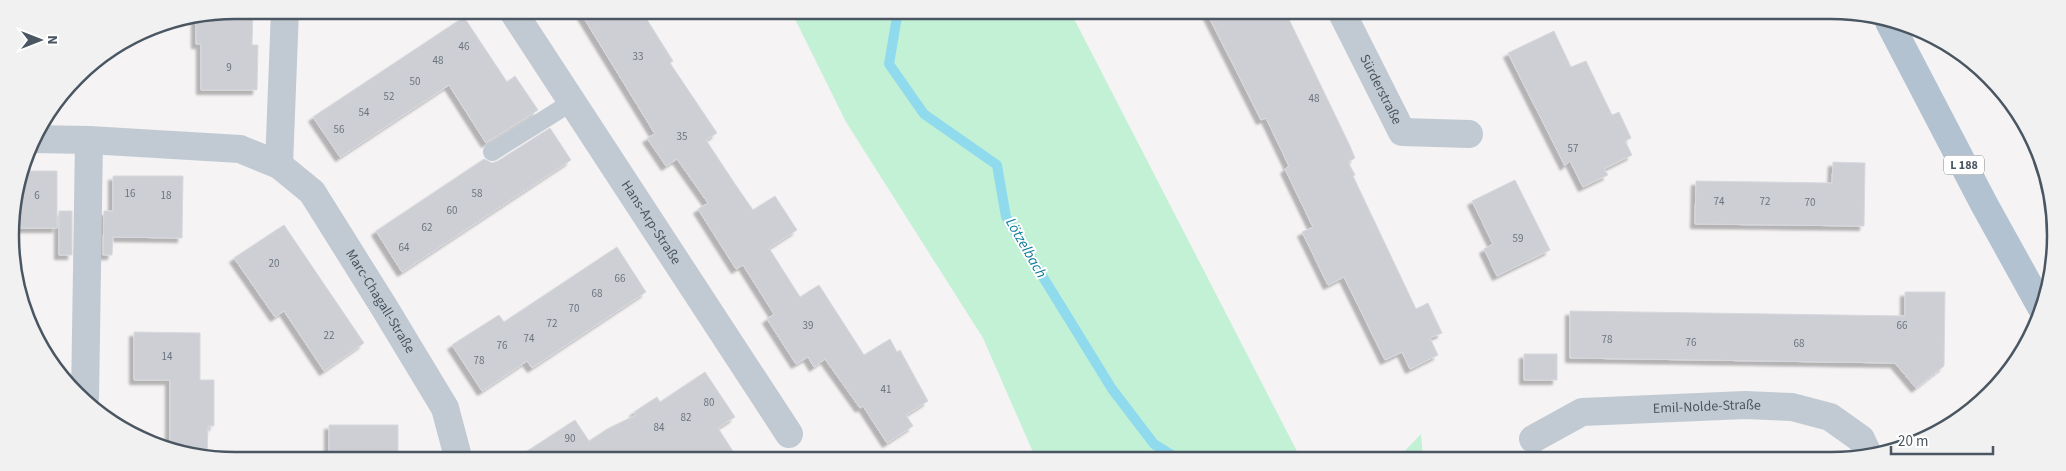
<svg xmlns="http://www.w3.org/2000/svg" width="2066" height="471" font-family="'Source Sans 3',sans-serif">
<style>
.green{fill:#c3f1d5}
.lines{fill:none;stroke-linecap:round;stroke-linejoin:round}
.stream{stroke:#90daee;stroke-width:10}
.building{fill:#cdcfd5;stroke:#d7d9de;filter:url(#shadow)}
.service{stroke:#c1cad2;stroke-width:18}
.minor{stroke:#c1cad2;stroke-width:28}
.primary{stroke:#b3c2d1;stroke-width:28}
.labels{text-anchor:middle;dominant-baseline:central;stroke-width:4;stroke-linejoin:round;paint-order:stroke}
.number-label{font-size:11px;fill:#6b747e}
.shield{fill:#fff;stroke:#808990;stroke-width:1}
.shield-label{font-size:12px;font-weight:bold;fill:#4a5661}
.street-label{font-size:14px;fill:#4a5661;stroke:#fff}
.water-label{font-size:15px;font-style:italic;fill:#0c7c9b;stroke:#fff}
.rim{fill:none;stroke:#4a5661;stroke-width:2.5}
</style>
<defs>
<filter id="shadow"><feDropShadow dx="-4.5" dy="4.5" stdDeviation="1" flood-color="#0004"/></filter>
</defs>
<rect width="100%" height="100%" fill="#f5f3f3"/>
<path class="green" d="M791,11H1070L1301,459H1036L983,338L846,122Z
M1421,434L1423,459H1397Z"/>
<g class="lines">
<path class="stream" d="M898,11L889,64L924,114L997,165L1006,217L1112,389L1154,444L1178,459"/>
</g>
<path class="building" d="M236,10H253L252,45H258L257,90H201V44H196V18Z
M579,10H641L673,61L670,63L717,133L706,140L735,184L753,210L775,196L797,230L769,248L800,297L819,285L864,355L890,339L897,352L900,350L928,401L906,415L913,426L887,443L863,406L860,408L825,359L814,367L808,357L796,364L767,319L774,314L743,265L736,269L698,209L708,203L677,159L666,166L647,138L655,134Z
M1206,11H1285L1350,146L1355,158L1348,162L1355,175L1353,176L1416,309L1428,303L1442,333L1430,338L1438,355L1410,369L1402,352L1385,360L1344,277L1328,285L1302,232L1313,227L1285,169L1289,166L1266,118L1261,120Z
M464,17L507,82L515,76L538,110L486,143L449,85L340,157L313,117Z
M1554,31L1571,67L1586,61L1612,115L1619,112L1631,138L1625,141L1632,155L1604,169L1608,175L1583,187L1570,161L1565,166L1508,53Z
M550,128L571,160L402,272L376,231L484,159L492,163L498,161Z
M1833,162L1865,163L1864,226L1695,224L1696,181L1832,183Z
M24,171H57V228H12L10,220Z
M113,176H183L182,238L113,237L112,255H103L104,211H113Z
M1515,180L1550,250L1497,276L1484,249L1493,244L1472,201Z
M59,211H72V255H59Z
M284,225L364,343L324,371L284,311L275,317L234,258Z
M617,247L646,292L532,368L527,361L482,391L452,345L499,315L504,322Z
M1905,292H1945L1944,366L1916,388L1895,363L1570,358V311L1905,316Z
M134,332L200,333V380H214V426H208L207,459L170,447V380H134Z
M1524,354H1557V380H1524Z
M705,372L735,417L718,428L738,459H515L575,420L589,441L609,428L636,415L634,412L657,397L660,402Z
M329,425H398V459H329Z"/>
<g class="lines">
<path class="service" d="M492,152L572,102"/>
<g class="minor">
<path id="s1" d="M512,10L789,434"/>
<path id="s2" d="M1341,11L1402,132L1469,134"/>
<path id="s3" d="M32,139L89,140L240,149L279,165L312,192L384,307L445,408L457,453"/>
<path d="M279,165L285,10"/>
<path d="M85,398L89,140"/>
<path id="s4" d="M1533,439L1582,412L1745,405L1792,407L1830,417L1861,439L1869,456"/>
</g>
<path class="primary" d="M1889,22L1984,204L2041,307"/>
</g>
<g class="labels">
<g class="number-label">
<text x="464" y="46">46</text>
<text x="638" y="56">33</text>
<text x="438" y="60">48</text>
<text x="229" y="67">9</text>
<text x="415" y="81">50</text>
<text x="389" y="96">52</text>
<text x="1314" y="98">48</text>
<text x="364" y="112">54</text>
<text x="339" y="129">56</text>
<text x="682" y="136">35</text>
<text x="1573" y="148">57</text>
<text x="130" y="193">16</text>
<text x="477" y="193">58</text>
<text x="37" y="195">6</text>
<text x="166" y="195">18</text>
<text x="1719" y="201">74</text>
<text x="1765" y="201">72</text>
<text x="1810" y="202">70</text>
<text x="452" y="210">60</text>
<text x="427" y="227">62</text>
<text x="1518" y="238">59</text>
<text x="404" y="247">64</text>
<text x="274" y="263">20</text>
<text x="620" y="278">66</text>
<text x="597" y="293">68</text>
<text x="574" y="308">70</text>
<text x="552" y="323">72</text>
<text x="808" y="325">39</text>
<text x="1902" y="325">66</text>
<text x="329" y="335">22</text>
<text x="529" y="338">74</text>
<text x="1607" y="339">78</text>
<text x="1691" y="342">76</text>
<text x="1799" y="343">68</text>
<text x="502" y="345">76</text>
<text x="167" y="356">14</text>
<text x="479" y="360">78</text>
<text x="886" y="389">41</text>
<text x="709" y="402">80</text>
<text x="686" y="417">82</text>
<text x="659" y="427">84</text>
<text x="570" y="438">90</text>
</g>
<rect class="shield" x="1944" y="155.5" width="40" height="19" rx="4"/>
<g class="shield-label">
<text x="1964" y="165">L 188</text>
</g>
<g class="street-label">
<text stroke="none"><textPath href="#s2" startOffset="88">Sürderstraße</textPath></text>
<text stroke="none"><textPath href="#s1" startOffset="254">Hans-Arp-Straße</textPath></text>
<text stroke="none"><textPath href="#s3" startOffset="422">Marc-Chagall-Straße</textPath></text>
<text stroke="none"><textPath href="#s4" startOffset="181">Emil-Nolde-Straße</textPath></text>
</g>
<g class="water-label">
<text transform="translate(1026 248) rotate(60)">Lötzelbach</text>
</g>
</g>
<path d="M0 0H2066V471H0ZM235 19H1831A216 216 0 0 1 2047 235V236A216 216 0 0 1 1831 452H235A216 216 0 0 1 19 236V235A216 216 0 0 1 235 19Z" fill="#f1f1f2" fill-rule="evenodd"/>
<path class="rim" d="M235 19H1831A216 216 0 0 1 2047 235V236A216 216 0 0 1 1831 452H235A216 216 0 0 1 19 236V235A216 216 0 0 1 235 19Z"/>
<g transform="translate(40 40) rotate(90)" stroke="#ffffff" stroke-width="4" paint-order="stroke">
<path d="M0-4L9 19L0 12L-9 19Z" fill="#4a5661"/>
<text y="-8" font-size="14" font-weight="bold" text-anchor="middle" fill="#4a5661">N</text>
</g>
<path d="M1891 446v8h102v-8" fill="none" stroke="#4a5661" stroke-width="2.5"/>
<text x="1898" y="446" font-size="15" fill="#4a5661" stroke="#ffffff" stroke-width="4" paint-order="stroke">20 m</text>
</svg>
